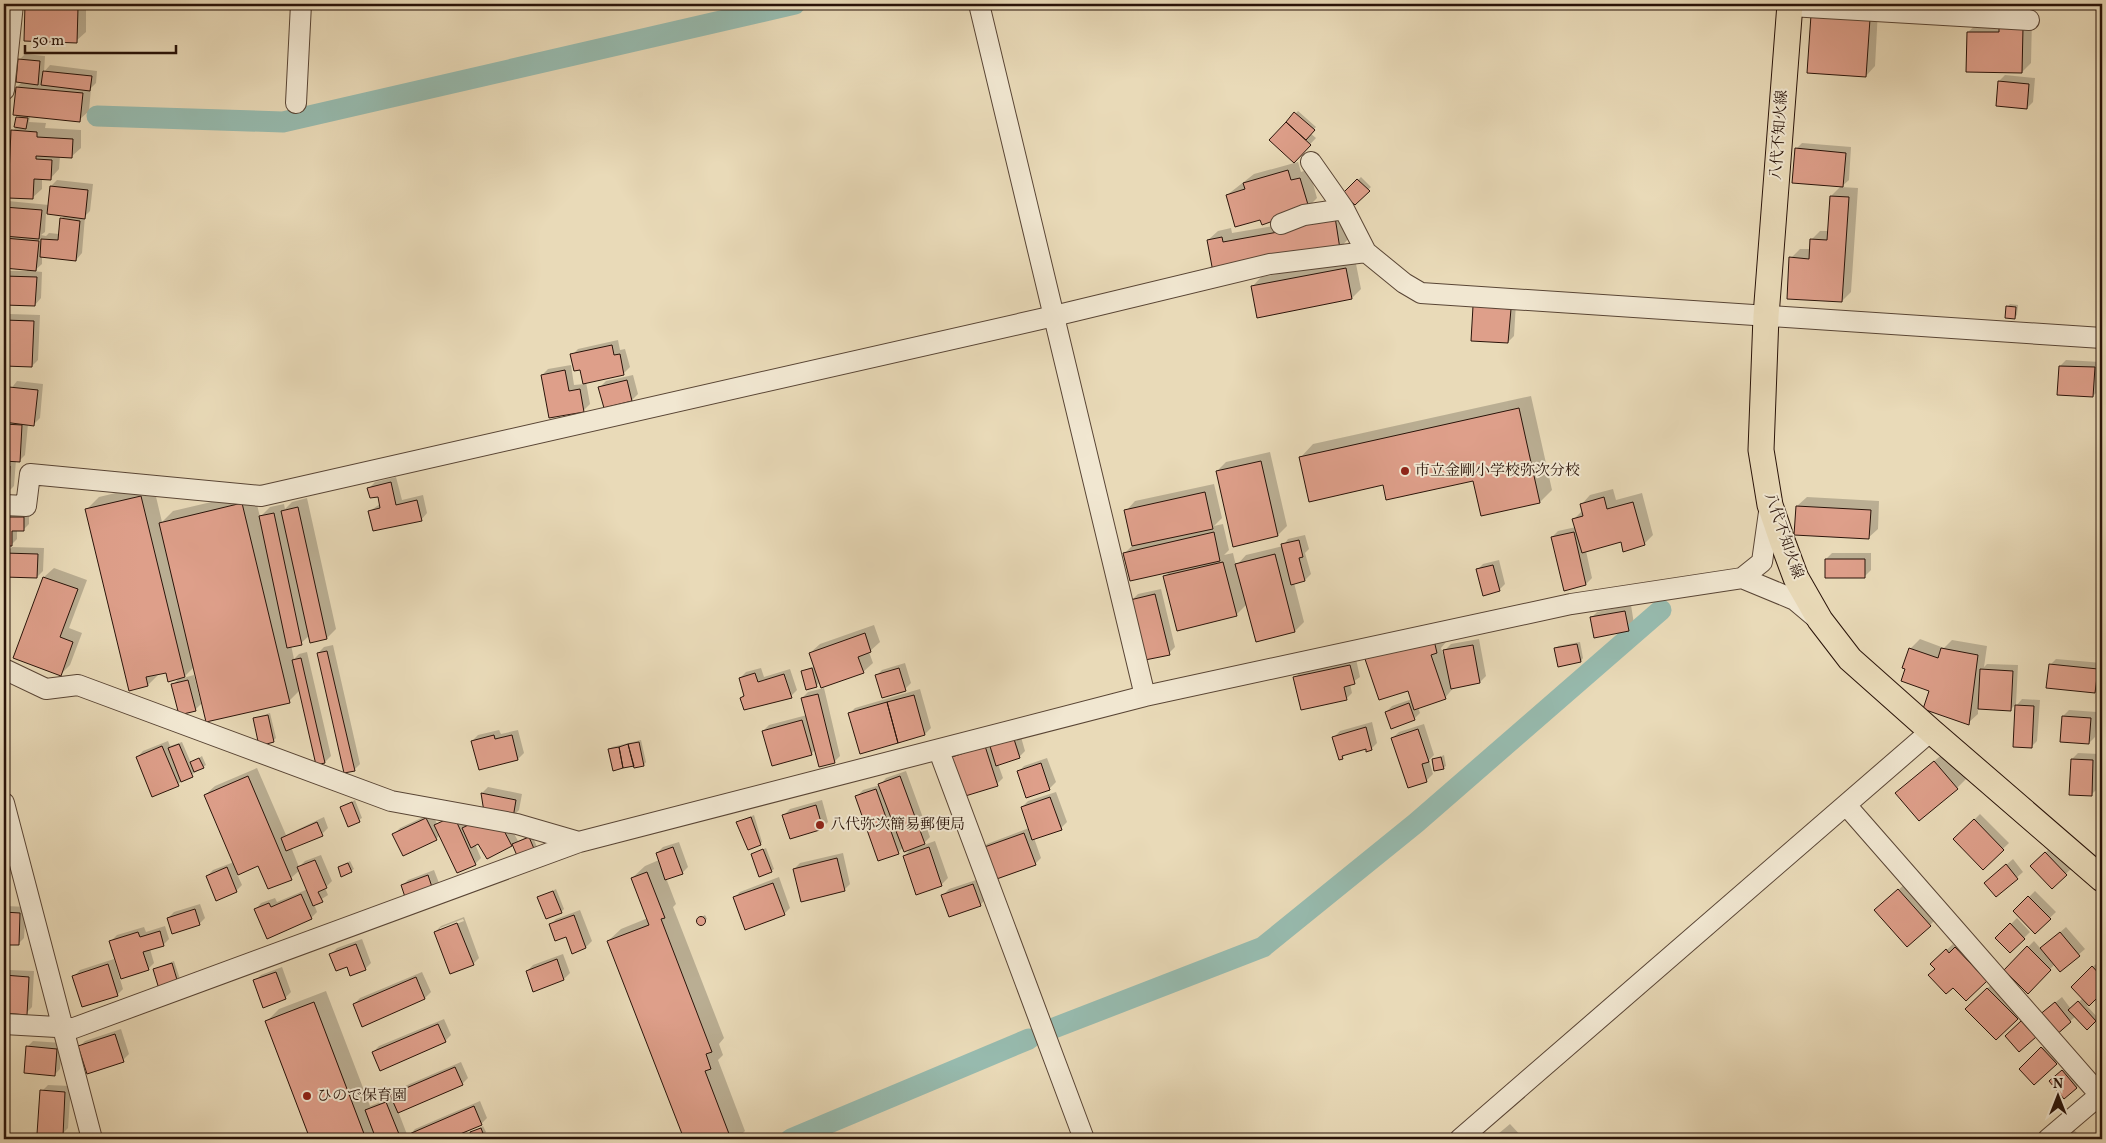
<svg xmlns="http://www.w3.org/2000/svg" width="2106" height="1143" font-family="Vollkorn,'Noto Serif JP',serif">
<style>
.shadow{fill:#0003;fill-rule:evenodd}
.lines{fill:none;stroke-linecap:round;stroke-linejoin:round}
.canal{stroke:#97bbaf;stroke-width:21}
.building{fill:#de9f8a;stroke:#291309}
.minor-casing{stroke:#594535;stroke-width:22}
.major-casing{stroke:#291309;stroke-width:27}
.minor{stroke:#f1e7d1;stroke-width:20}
.major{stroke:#e9dab8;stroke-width:25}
.poi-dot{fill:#8f2418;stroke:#f1e7d1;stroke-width:2}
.labels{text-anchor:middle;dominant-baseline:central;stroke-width:4;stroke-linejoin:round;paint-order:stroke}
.street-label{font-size:15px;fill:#291309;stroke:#f1e7d1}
.poi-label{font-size:15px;fill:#291309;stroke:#f1e7d1;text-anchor:start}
</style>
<rect width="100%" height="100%" fill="#e9dab8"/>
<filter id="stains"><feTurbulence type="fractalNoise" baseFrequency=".004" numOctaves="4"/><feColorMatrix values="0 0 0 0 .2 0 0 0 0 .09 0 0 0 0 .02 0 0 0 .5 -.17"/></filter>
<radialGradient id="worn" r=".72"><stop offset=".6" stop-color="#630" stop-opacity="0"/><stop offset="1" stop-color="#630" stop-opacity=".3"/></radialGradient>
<path class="shadow" d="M26,4H86V32L76,41L25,40Z
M1878,10L1875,66L1866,76L1809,72Z
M2032,19L2031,63L2022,72L1968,32L1978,23Z
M25,54L45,56L44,72L50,65L97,71L96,83L91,88L89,111L79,120L30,116L29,122L46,123L45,128L81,130V148L71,157L60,156L59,169L50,179L42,178V189L32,198L13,131L17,126V118L20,115L17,87L22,82L19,60Z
M2005,75L2035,78L2033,102L2027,108L1999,81Z
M1298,111L1316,127L1310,133L1316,138L1300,155L1271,140Z
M1802,143L1851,147L1849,180L1841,187L1858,188L1851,292L1842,301L1791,258L1800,249H1811V240L1820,231H1829L1831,196L1841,186L1796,149Z
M1298,162L1301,172L1309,169L1317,198L1308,207L1261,218L1227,195L1254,174Z
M1361,177L1371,187L1355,203L1345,193Z
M57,180L93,184L90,211L85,216L82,253L76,260L42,256V264L34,271L42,272L41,298L35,305L4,303V271H27V269L4,267V205L8,201L49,205L51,186ZM46,213L65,215L61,219L59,234L49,233L46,236L41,235L45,232Z
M1344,208L1349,238L1340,248L1214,270L1208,240L1218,231L1231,228L1232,233L1292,223Z
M1355,259L1361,289L1352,298L1252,287L1261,277Z
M1516,303L1514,336L1508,342L1475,307Z
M2010,304L2018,305L2017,315L2015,317L2007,307Z
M10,314L40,315L38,360L32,366L4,364V318Z
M618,340L620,350L625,349L630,367L624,373L586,382L590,404L584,410L550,416L542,375L548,369L571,365L574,385L584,384L581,368L572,355L578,349Z
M2066,360L2100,362L2099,390L2093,396L2060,366Z
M633,375L638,394L632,400L600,387L606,381Z
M17,381L43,384L40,418L34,424H28L25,455L19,461L16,460L14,486L8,492H4V390H10Z
M1531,396L1552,490L1540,502L1482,515L1474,480L1383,484L1301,457L1313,444Z
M1270,452L1287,526L1278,535L1217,471L1226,462Z
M396,477L402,500L423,495L427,513L421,520L370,511L380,504L378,495L369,488L375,482Z
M153,484L162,522L173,511L254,492L260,517L270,507L284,504L285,509L292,502L307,498L336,629L327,638L310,635L301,643L291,645L294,659L299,654L307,652L331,756L325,762L317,764L300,690L289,701L203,702L195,710L173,685L180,677L167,671L160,673L148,685L86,510L99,497ZM195,666L203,702L201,703L194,675L183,678Z
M1214,484L1222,518L1214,526L1223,524L1229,550L1224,555L1233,553L1236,566L1246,555L1283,546L1288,539L1305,535L1309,549L1305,553L1311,574L1305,580L1294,583L1304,622L1295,631L1247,604L1236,615L1165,576L1171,571L1125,553L1133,545L1126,511L1135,501Z
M1613,489L1616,500L1642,493L1653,535L1644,544L1622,541L1586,551L1592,578L1586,584L1552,537L1558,531L1576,527L1574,519L1583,510L1581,505L1590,495Z
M1807,497L1879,501L1878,529L1868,538L1797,506Z
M29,512V524L23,530H17V539L11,545H4V514Z
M12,547L44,548L43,571L37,577L9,576L7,615L4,619L6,553Z
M1832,553H1871V570L1865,576L1826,559Z
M1499,560L1505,584L1499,590L1477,570L1483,564Z
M54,568L87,580L69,628L82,633L70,665L60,675L15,658L44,577Z
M1161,589L1175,647L1169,653L1132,600L1138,594Z
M1631,605L1634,624L1628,630L1591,618L1597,612Z
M874,625L880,642L869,652L873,663L863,672L820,682L816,686L802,671L815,666L810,653L820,644Z
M1442,628L1446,642L1441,648L1445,660V650L1451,644L1479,639L1486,676L1480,682L1454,687L1445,698L1418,707L1420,713L1414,719L1386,712L1392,706L1412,699L1409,689Z
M1920,639L1944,648L1952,640L1987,646L1984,667L1987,664L2018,665L2016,704L2010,710L1978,708V714L1968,723L1907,668L1910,649Z
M1580,642L1583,658L1581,661L1556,649L1558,646Z
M333,645L360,764L354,770L318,653L324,647Z
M1356,659L1360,677L1350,684L1352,693L1346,699L1295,678L1301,671Z
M2056,659L2102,663L2101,686L2095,692L2050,665Z
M905,663L911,683L905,689L876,676L882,670Z
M761,668L764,677L790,669L797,690L791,696L741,698L745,694L740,678L746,672Z
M824,688L840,756L834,762L815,750L811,754L763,731L769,725L807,715L802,698L808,692Z
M920,689L931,728L925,734L849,714L855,708Z
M2022,699L2040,700L2037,741L2031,747L2016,706Z
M2069,710L2097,712L2095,737L2089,743L2063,716Z
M270,713L276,738L273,741L255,718Z
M1372,722L1377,743L1371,749L1367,748L1347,753L1342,758L1334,737L1340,731Z
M1424,724L1434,755L1429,760L1433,774L1427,780L1408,786L1392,738L1399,732Z
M499,730L501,734L518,730L524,753L518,759L479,769L472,741L478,735Z
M1019,730L1025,751L1019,757L998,764L1003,778L997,784L950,758L956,752Z
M641,740L646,762L644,765L614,769L609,749L612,747Z
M168,741L170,746L182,742L191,763L202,756L206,765L178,784L137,757L143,751Z
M1944,753L1966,779L1957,788L1906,784Z
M2078,753L2099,754L2097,789L2091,795L2072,759Z
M1444,755L1446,766L1443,768L1433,760Z
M1047,758L1056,782L1050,788L1027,796L1018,772L1024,766Z
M257,768L286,835L324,817L328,828L322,834L291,847L299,867L305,861L321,855L332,881L325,888L328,895L314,904L317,912L311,918L256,909L261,903L275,898L277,902L308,889L300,870L291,878L259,865L237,874L242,885L236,891L207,876L213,870L234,862L205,795L215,786Z
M906,771L930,837L921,846L935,841L948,878L942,884L917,893L904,856L913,847H903L898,853L857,796L863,790L880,785L886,778Z
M488,787L522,794L519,810L513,816L485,811L482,793Z
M1056,792L1067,822L1061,828L1034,838L1041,858L1035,864L981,850L987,844L1029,828L1022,807L1028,801Z
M355,800L362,818L349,825L341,808Z
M822,800L828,822L822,828L784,815L790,809Z
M460,811L466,825L470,822L507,820L518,841L532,835L537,847L518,856L513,844L511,845L479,842L475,844L481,858L475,864L440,835L436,839L394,834L400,828L432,813L437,824Z
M1980,814L2009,843L1983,868L1955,839Z
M754,815L762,842L760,844L738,822Z
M679,842L688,867L682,873L666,878L676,904L673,907L724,1038L719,1044L723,1055L718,1060L745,1131L737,1139H685L608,941L621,929L648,918L632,878L645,866L659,860L657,853L663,847Z
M2051,847L2072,868L2052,887L2032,866Z
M766,848L774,869L771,871L752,854Z
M843,853L850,884L844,890L794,869L800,863Z
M2013,859L2023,872L1996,896L1985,883Z
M350,861L354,869L351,871L339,867Z
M434,870L439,883L433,889L402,886L408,880Z
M779,877L790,908L784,914L734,898L740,892Z
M979,879L986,899L980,905L943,895L949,889Z
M1905,884L1936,919L1930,925L1882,904Z
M556,889L564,909L561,912L539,898Z
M2035,891L2056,912L2035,932L2015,911Z
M200,904L205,918L199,924L168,918L174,912Z
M7,906L26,907L24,938L18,944L4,943V909Z
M580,910L592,941L586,947L550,925L556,919Z
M705,915L707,919L700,924L698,919Z
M464,917L479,958L473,964L435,932L441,926ZM463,919L464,921L440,930V928Z
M2017,918L2030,932L2010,952L1997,938Z
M165,926L169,939L163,945L150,949L154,963L148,969L111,941L117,935L144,927L146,932Z
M2066,927L2085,949L2061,970L2055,964L2028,992L2005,970L2034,941L2041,949Z
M362,939L371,963L365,969L348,966L331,954L337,948Z
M1962,942L1993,974L1966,1000L1932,964L1953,944L1956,948Z
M563,954L570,973L564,979L534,990L527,971L533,965Z
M114,959L123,989L117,995L74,976L80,970Z
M174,961L180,979L178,982L154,969Z
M2099,961L2102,965V991L2087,1006L2098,1018L2087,1029L2075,1017L2055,1034L2046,1010L2062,997L2071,1009L2083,998L2072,987Z
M282,967L291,992L285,998L255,981L261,975Z
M9,970L34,971L32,1007L26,1013L4,1012V975Z
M422,972L431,992L425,998L354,1004L360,998Z
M1993,983L2023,1012L1996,1039L1966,1009Z
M326,991L370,1106L393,1097L398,1089L461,1062L468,1078L462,1084L398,1111L408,1137L415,1129L480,1101L487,1118L481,1124L445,1139H311L266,1022L279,1009Z
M444,1019L451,1035L445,1041L373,1052L379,1046Z
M121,1029L129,1054L123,1060L79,1047L85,1041Z
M33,1041L62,1043L60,1069L54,1075L27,1047Z
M2048,1042L2062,1057L2034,1084L2020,1069Z
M2066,1068L2079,1085L2064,1098L2053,1078Z
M48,1085L71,1086L68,1128L62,1134L42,1091Z
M1510,1124L1524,1139H1492Z
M483,1126L486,1132L483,1135L471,1133Z
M2070,1126L2083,1139H2055Z"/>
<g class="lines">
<path class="canal" d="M97,116L283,122L795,4
M1054,1028L1263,947L1416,823L1661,610
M791,1139L1029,1039"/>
</g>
<path class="building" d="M25,4L78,8L77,43L24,41Z
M1811,15L1870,19L1866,77L1807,73Z
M1999,28H2023L2022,73L1966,72L1967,32H1999Z
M18,59L40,61L38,85L16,82Z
M43,71L92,76L90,91L41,85Z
M1998,81L2029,84L2027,109L1996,106Z
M16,87L83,93L80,122L13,115Z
M1294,112L1315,130L1306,140L1286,122Z
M16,117L28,118L26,129L14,127Z
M1286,122L1311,145L1294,163L1269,140Z
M11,130L37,132V137L73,139L72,158L36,156V159L52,160L51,180L34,179L33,199L8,198Z
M1795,148L1846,153L1843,187L1792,183Z
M1288,170L1291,180L1300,178L1309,208L1262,225L1260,220L1235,227L1226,195L1245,189L1243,183Z
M1357,179L1370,191L1355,205L1343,193Z
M50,186L88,190L85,219L47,214Z
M1830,196L1849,197L1842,302L1787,299L1789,257L1809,259L1810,239L1827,240Z
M4,207L42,210L39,239L4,236Z
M1335,217L1340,249L1213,272L1207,240L1222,237L1223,242L1289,230L1288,225Z
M60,218L80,221L76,261L40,257L41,239L58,240Z
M4,238L39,241L36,271L4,268Z
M1346,268L1352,299L1257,318L1251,286Z
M4,276L37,277L35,306L4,305Z
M1473,306L1511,309L1508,343L1471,341Z
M2006,306L2016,307L2015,319L2005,318Z
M4,320L34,321L32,367L4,366Z
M612,345L614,355L620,354L624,375L583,384L580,370L574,371L570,354Z
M2059,366L2095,367L2093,397L2057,395Z
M565,370L569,391L580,389L584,412L549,418L541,375Z
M627,380L632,401L604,408L598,387Z
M9,387L38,390L34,426L4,422V396H8Z
M1519,408L1540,503L1481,516L1473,481L1386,500L1383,485L1309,502L1299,457Z
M4,424L22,425L20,462L4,461Z
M1261,461L1278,536L1233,547L1216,471Z
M4,465L10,466L9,493H4Z
M391,482L396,505L417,500L422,521L373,531L368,511L380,508L378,497L370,498L367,488Z
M1205,492L1213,529L1132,546L1124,510Z
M141,496L185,677L168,682L166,673L146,677L148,686L129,691L85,509Z
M1604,497L1607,509L1633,502L1645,545L1623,552L1621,542L1582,553L1572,519L1583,516L1580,504Z
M242,503L290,703L206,722L159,523Z
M1796,506L1871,510L1869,539L1794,535Z
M298,507L327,639L310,643L281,511Z
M274,513L302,645L287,648L259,516Z
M4,517H24V531H12V546H4Z
M1214,532L1220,561L1130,581L1123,553Z
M1574,532L1586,585L1564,591L1551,537Z
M1299,540L1303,557L1299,558L1305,581L1291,585L1281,544Z
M4,553L38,554L37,578L4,577Z
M1275,554L1295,632L1256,642L1235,564Z
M1825,559H1865V578H1825Z
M1223,562L1237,616L1177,631L1163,576Z
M1493,565L1500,591L1483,596L1476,569Z
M43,577L78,589L60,637L73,642L61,676L13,658Z
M1155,594L1170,655L1145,660L1130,600Z
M1625,611L1629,631L1594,638L1590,617Z
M865,633L871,652L858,657L864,673L821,688L809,653Z
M1433,636L1437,653L1431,655L1446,699L1414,710L1408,691L1379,700L1365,659Z
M1577,644L1581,662L1558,667L1554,648Z
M1473,645L1480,683L1451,689L1443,650Z
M1909,648L1938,658L1941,648L1978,655L1969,725L1923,709L1929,691L1901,681L1905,669L1902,668Z
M327,651L355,771L344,773L317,653Z
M301,658L325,763L316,765L292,660Z
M2049,664L2098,669L2095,693L2046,688Z
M1350,665L1355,684L1344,687L1347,700L1301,710L1293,677Z
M812,668L817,687L806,690L801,671Z
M899,668L906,691L882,698L875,675Z
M1980,669L2013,671L2011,711L1978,709Z
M755,673L758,682L784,674L792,698L744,710L740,698L744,696L739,678Z
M188,680L196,711L179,715L171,684Z
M818,694L835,763L819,767L801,698Z
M914,695L925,735L898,743L887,702Z
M887,702L898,743L860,754L848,713Z
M1409,703L1415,720L1391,729L1385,712Z
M2015,705L2034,706L2032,748L2013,747Z
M268,715L274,742L259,746L253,718Z
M2062,716L2091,718L2089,744L2060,742Z
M802,720L812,755L772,766L762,731Z
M1366,727L1372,750L1366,752V749L1342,756L1343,759L1339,760L1332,737Z
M1418,729L1429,762L1422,764L1427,782L1408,788L1391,738Z
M494,735L495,739L512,735L518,760L479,770L471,741Z
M1013,736L1020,758L996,766L989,743Z
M639,742L644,766L634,768L628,744Z
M179,744L193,777L181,782L168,748Z
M628,744L634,766L623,768L619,747Z
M162,746L179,786L152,797L136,757Z
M985,746L998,786L962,797L949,758Z
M619,747L623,768L613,771L608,749Z
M1441,757L1444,769L1434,771L1432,759Z
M199,758L204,768L194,772L190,762Z
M2071,759L2093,760L2092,796L2069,795Z
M1934,761L1958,789L1919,821L1895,793Z
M1041,763L1050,790L1026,798L1017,771Z
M248,776L292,880L268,889L258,866L238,875L204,795Z
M900,776L925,844L904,852L878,784Z
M876,789L899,854L878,861L855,796Z
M481,793L516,800L513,818L484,812Z
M1050,797L1062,830L1032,840L1021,807Z
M352,802L360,822L348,827L340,807Z
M816,805L823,829L790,839L782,815Z
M454,816L476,865L457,873L434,825Z
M751,817L761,845L748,850L736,822Z
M426,818L437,840L403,856L392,834Z
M481,819L501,825L512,846L487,859L478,844L471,848L462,828Z
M1974,819L2004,850L1983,870L1953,839Z
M317,822L323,836L286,851L281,838Z
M1024,833L1036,865L991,881L979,849Z
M529,837L535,851L518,858L512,844Z
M673,847L683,874L665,880L656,853Z
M929,847L942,886L916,895L903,856Z
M763,849L772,872L759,877L751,854Z
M2045,852L2067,875L2052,889L2030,866Z
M837,858L845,891L801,902L793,869Z
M315,860L327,888L318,892L323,902L313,906L297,867Z
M348,863L352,872L341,877L338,867Z
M2006,864L2018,879L1996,897L1984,883Z
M227,867L237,892L216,901L206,876Z
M647,872L665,918L661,919L712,1052L706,1054L711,1069L705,1071L731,1139H684L607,941L649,925L631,878Z
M428,875L433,890L406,900L401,885Z
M773,883L785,915L745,930L733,897Z
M973,884L981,906L949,917L941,895Z
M1898,889L1931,926L1907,947L1874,910Z
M553,891L562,913L546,919L537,897Z
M301,894L312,919L267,939L254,909L269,903L271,907Z
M2028,896L2051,919L2035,934L2013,911Z
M195,909L200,925L172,934L167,918Z
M4,912L20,913L19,945H4Z
M574,915L586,948L572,954L566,937L555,941L549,924Z
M696.5 921a4.5 4.5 0 1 1 9 0a4.5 4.5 0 1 1-9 0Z
M457,923L474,965L450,974L434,932Z
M2010,923L2025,939L2010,953L1995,938Z
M160,931L164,946L143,952L149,970L121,979L109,941L138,932L140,937Z
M2060,932L2080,956L2060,972L2040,948Z
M356,944L366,970L350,976L347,967L336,971L329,954Z
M2027,946L2051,970L2028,994L2004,970Z
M1955,947L1987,981L1966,1001L1953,988L1946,994L1928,975L1935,969L1930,964L1946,949L1949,953Z
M557,959L564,980L533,992L526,971Z
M172,963L178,983L159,989L153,969Z
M108,964L118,996L82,1007L72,976Z
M2092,966L2102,977V993L2089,1006L2071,987Z
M276,972L286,999L263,1008L253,980Z
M4,975L29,977L27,1015L4,1013Z
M416,977L425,999L362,1027L353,1004Z
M1987,988L2018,1019L1996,1040L1965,1009Z
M2078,1001L2096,1021L2087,1030L2068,1010Z
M314,1002L366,1139H310L265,1021Z
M2055,1002L2071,1022L2055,1036L2038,1016Z
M2021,1021L2036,1037L2019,1052L2005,1036Z
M438,1024L446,1042L380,1071L372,1052Z
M115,1034L124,1062L87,1074L78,1046Z
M26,1046L57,1049L55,1076L24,1073Z
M2041,1047L2057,1064L2034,1085L2019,1069Z
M455,1067L463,1085L398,1113L390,1095Z
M2062,1070L2077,1088L2064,1099L2049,1081Z
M40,1090L65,1092L63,1136L37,1134Z
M386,1102L401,1139H376L365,1110Z
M474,1106L482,1125L448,1139H409L407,1135Z
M481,1128L484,1136L472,1139L470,1132Z"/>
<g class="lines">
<defs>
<path id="minor" d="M979,4L1145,696
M1790,6L2029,20
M4,90L13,4
M296,103L301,4
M1311,162L1344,209L1366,252
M1281,224L1304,215L1344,209
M4,505L26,506L30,474L261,496L1054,316L1270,264L1366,252L1404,283L1421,293L2102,338
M1742,578L1762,562L1770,505
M4,669L46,689L78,685L391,801L517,824L579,842
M939,751L1084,1139
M4,803L92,1139
M1846,805L2100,1095
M4,1024L74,1028L579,842L1145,696L1571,604L1742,578L1795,600L1814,616
M1460,1139L1931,731
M2048,1139L2102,1093"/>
<path id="major" d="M1790,4L1766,316L1761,450L1770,505L1783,543L1796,578L1820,620L1850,659L1931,731L2102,879"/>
</defs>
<use href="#minor" class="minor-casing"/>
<use href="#major" class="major-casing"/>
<use href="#minor" class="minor"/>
<use href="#major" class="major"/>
</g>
<g class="poi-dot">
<circle cx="1405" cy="471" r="5"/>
<circle cx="820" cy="825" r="5"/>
<circle cx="307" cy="1096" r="5"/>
</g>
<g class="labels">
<g class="street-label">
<text transform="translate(1780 135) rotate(-86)">八代不知火線</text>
<text transform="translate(1783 536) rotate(71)">八代不知火線</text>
</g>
<g class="poi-label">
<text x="1415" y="471">市立金剛小学校弥次分校</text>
<text x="830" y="825">八代弥次簡易郵便局</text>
<text x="317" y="1096">ひので保育園</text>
</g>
</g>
<rect width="2106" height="1143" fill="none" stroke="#e9dab8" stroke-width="20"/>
<rect x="5" y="5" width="2096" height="1133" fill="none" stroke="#291309" stroke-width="2.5"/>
<rect x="10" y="10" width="2086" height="1123" fill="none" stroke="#291309"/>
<g transform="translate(2058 1096)" stroke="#f1e7d1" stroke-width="4" paint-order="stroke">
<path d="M0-4L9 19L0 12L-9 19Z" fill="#291309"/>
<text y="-8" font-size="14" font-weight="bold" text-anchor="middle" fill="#291309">N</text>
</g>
<path d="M25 45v8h151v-8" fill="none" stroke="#291309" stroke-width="2.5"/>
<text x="32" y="45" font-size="15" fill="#291309" stroke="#f1e7d1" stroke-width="4" paint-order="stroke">50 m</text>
<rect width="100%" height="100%" filter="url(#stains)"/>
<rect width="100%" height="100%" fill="url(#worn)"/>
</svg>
